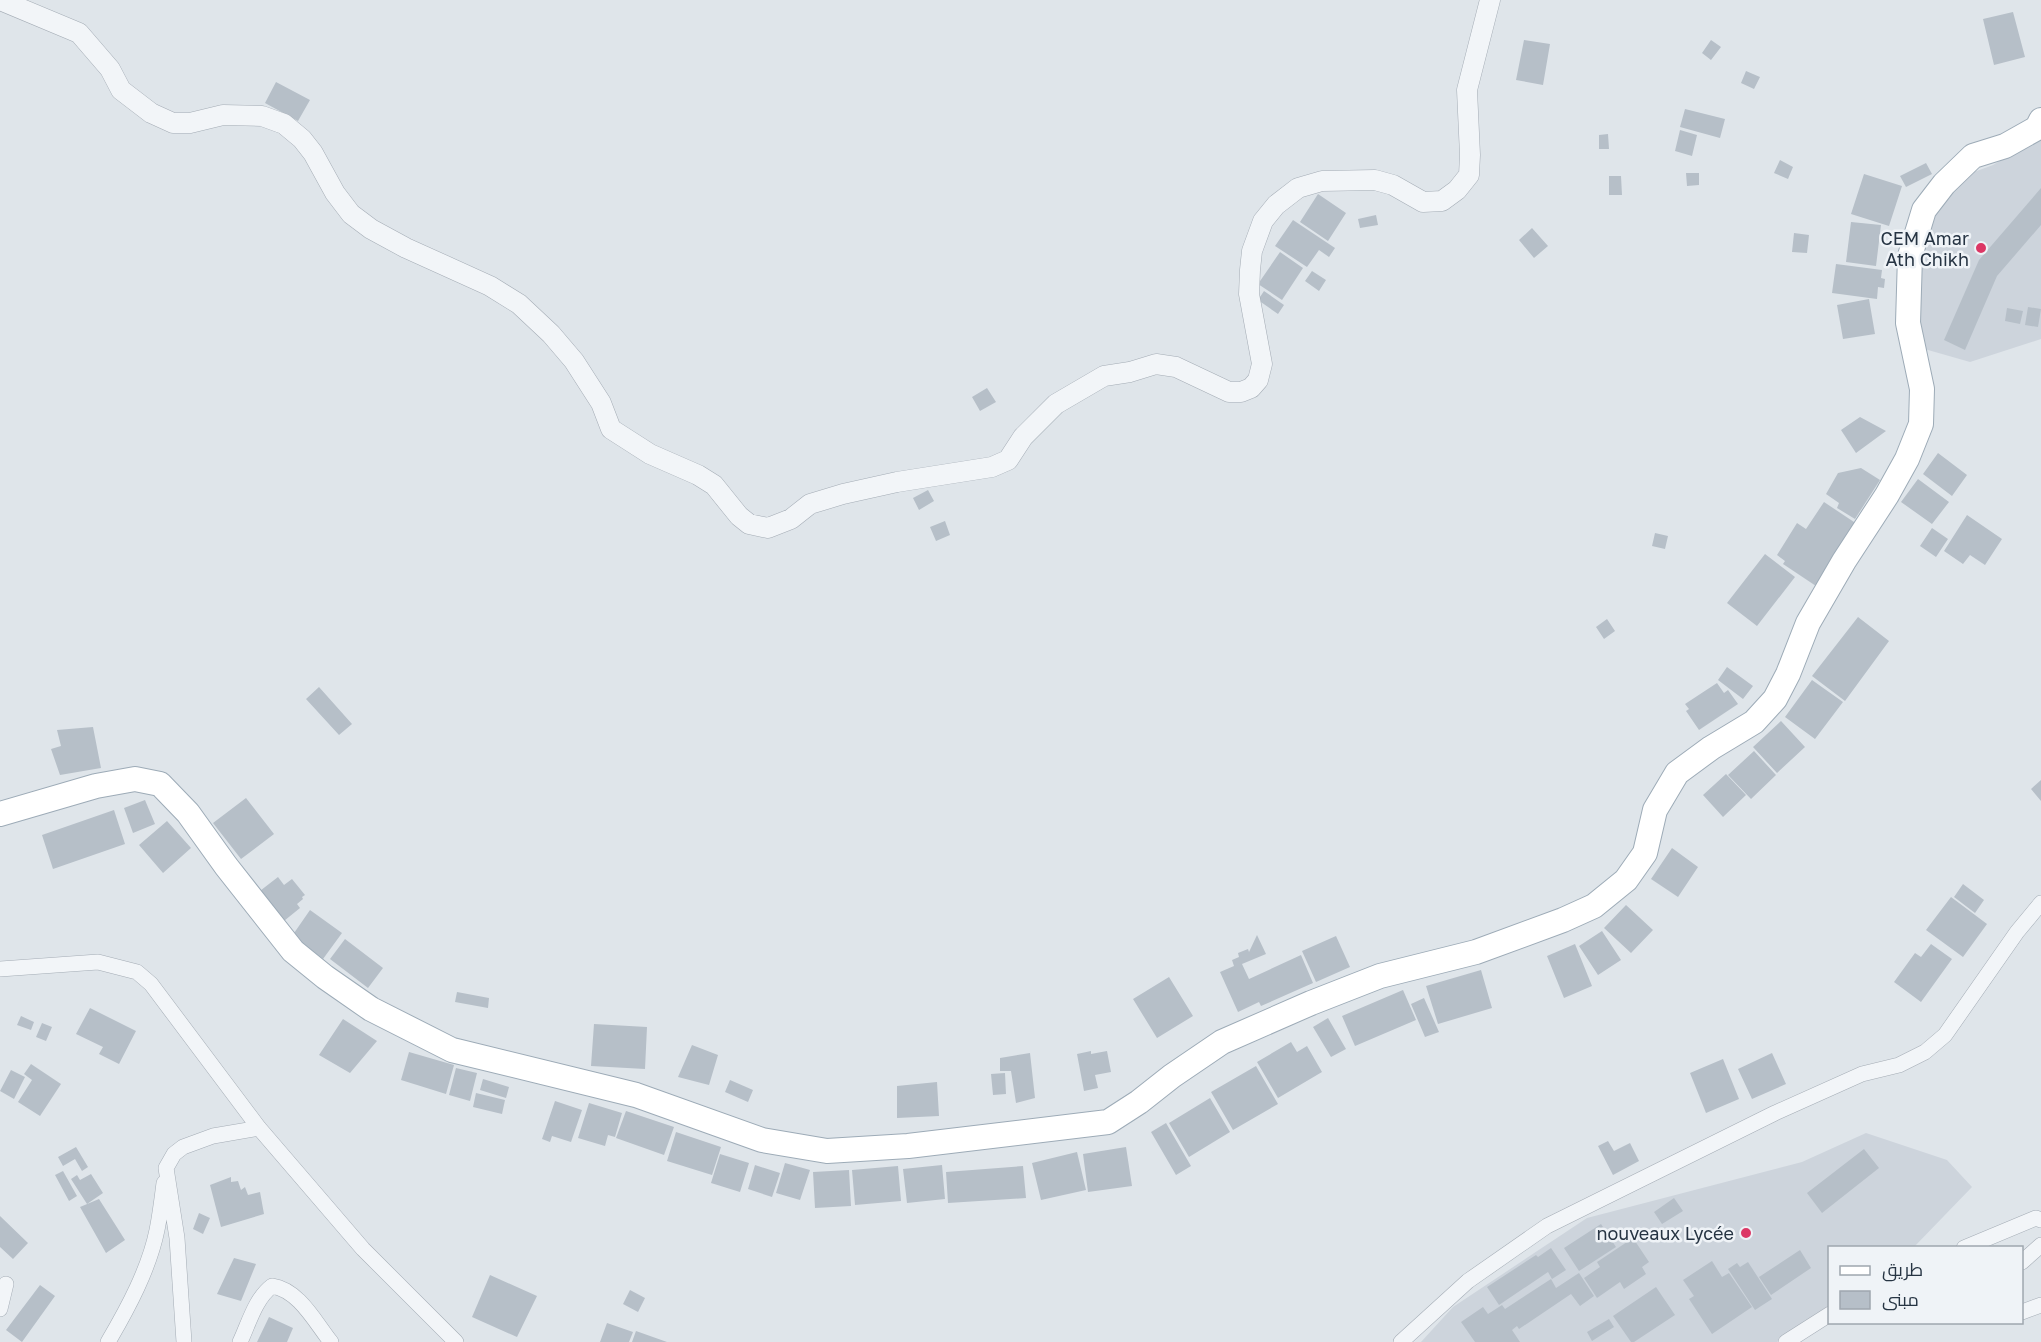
<svg xmlns="http://www.w3.org/2000/svg" width="2041" height="1342" font-family="'Golos Text',Cairo,sans-serif">
<style>
.built{fill:#cdd4dc}
.building{fill:#b6bfc8}
.lines{fill:none;stroke-linecap:round;stroke-linejoin:round}
.minor-casing{stroke:#a4acb5;stroke-width:16}
.tertiary-casing{stroke:#a4acb5;stroke-width:21}
.primary-casing{stroke:#9dabb7;stroke-width:26}
.minor{stroke:#f2f5f8;stroke-width:15}
.tertiary{stroke:#f2f5f8;stroke-width:20}
.primary{stroke:#fff;stroke-width:24}
.poi-dot{fill:#dc3765;stroke:#eff3f7;stroke-width:2}
.labels{text-anchor:middle;dominant-baseline:central;stroke-width:5;stroke-linejoin:round;paint-order:stroke}
.poi-label{font-size:18px;fill:#263443;stroke:#eff3f7;text-anchor:end}
</style>
<rect width="100%" height="100%" fill="#dfe5ea"/>
<path class="built" d="M2041,136V339L1970,362L1921,348L1917,267L1924,230L1946,193L1974,172L1993,165Z
M1866,1133L1947,1160L1972,1187L1914,1247L1830,1248L1829,1308L1777,1342H1421L1453,1307L1587,1218L1802,1162Z"/>
<path class="building" d="M2013,12L2025,57L1994,65L1983,19Z
M1524,40L1550,44L1543,85L1516,80Z
M1711,40L1721,47L1711,60L1702,53Z
M1746,71L1760,77L1754,89L1741,83Z
M276,82L310,100L298,121L265,103Z
M1685,109L1725,119L1720,138L1680,127Z
M1680,130L1697,135L1692,156L1675,151Z
M1608,134L1609,149H1599V135Z
M1780,160L1793,167L1788,179L1774,173Z
M1926,163L1932,174L1906,187L1900,176Z
M1686,173H1699V185L1687,186Z
M1864,174L1902,186L1889,226L1851,214Z
M1609,176H1621L1622,195H1609Z
M2041,188V225L1997,276L1965,350L1944,340L1979,260Z
M1318,194L1346,213L1328,241L1300,222Z
M1376,215L1378,225L1360,228L1358,219Z
M1293,220L1335,248L1329,257L1319,250L1307,267L1275,246Z
M1851,222L1881,225L1876,266L1846,262Z
M1532,228L1548,246L1534,258L1519,240Z
M1794,233L1809,235L1807,253L1792,252Z
M1280,252L1303,268L1282,300L1258,284Z
M1836,264L1882,270L1881,278L1885,279L1884,288L1878,287L1877,299L1832,293Z
M1312,271L1326,280L1319,291L1305,281Z
M1264,291L1284,305L1278,314L1258,300Z
M1869,299L1875,334L1843,339L1837,305Z
M2028,307L2041,309L2038,327L2025,325Z
M2007,308L2023,311L2020,324L2005,321Z
M987,388L996,402L980,411L972,397Z
M1860,417L1886,431L1856,453L1841,430Z
M1938,453L1967,475L1952,496L1923,474Z
M1861,468L1880,480L1855,519L1837,508L1839,503L1826,494L1838,473Z
M1918,479L1949,502L1932,524L1901,502Z
M928,490L934,501L919,510L913,498Z
M1824,502L1857,524L1816,586L1783,564L1785,561L1777,555L1797,523L1806,529Z
M1967,515L2002,539L1985,565L1970,555L1963,564L1944,551Z
M945,521L950,535L936,541L930,527Z
M1932,528L1948,539L1936,557L1920,546Z
M1655,533L1668,536L1665,549L1652,546Z
M1765,554L1795,577L1757,626L1727,603Z
M1858,617L1889,641L1845,701L1812,676Z
M1607,619L1615,631L1604,639L1596,627Z
M1727,667L1753,686L1743,699L1718,680Z
M1812,680L1843,702L1815,739L1785,717Z
M1717,683L1724,693L1728,690L1738,704L1699,730L1686,711L1689,709L1685,704Z
M319,687L352,724L339,735L306,699Z
M1781,721L1805,747L1777,773L1753,747Z
M93,727L101,768L60,775L51,749L61,746L57,730Z
M1754,751L1776,775L1751,799L1728,775Z
M1726,774L1746,795L1723,817L1703,795Z
M2041,780V801L2031,789Z
M246,798L274,834L241,859L213,823Z
M145,800L155,824L133,833L124,808Z
M114,810L125,844L53,869L42,835Z
M167,821L191,848L163,873L139,845Z
M1672,848L1698,867L1678,897L1651,879Z
M278,877L284,885L292,879L305,895L302,897L303,899L297,904L300,908L279,925L256,894Z
M1963,884L1984,900L1975,913L1954,897Z
M1951,897L1987,924L1963,957L1926,930Z
M1626,905L1653,930L1631,953L1604,928Z
M310,910L342,933L323,959L292,936Z
M1602,931L1621,960L1598,975L1579,946Z
M1257,935L1266,954L1242,964L1249,979L1301,955L1313,983L1261,1006L1259,1002L1238,1012L1220,972L1234,966L1232,960L1239,957L1238,953L1248,949L1249,952Z
M1336,936L1350,967L1316,982L1302,951Z
M345,939L383,968L368,988L330,959Z
M1575,944L1592,986L1564,998L1547,956Z
M1931,944L1952,959L1921,1002L1894,982L1915,953L1921,957Z
M1481,970L1492,1008L1438,1024L1426,986Z
M1169,977L1193,1016L1157,1038L1133,999Z
M1403,990L1416,1020L1355,1046L1342,1016Z
M457,992L489,998L488,1008L455,1002Z
M1424,998L1439,1032L1425,1037L1411,1004Z
M90,1008L136,1031L119,1064L99,1054L103,1047L76,1034Z
M21,1016L34,1022L31,1030L17,1025Z
M1328,1018L1346,1049L1331,1057L1313,1027Z
M343,1019L377,1041L350,1073L319,1055Z
M42,1023L52,1027L46,1041L36,1037Z
M594,1024L647,1027L645,1069L591,1066Z
M1291,1042L1297,1052L1307,1046L1322,1072L1278,1098L1257,1062Z
M692,1045L718,1055L709,1085L678,1077Z
M1091,1051V1054L1107,1051L1111,1072L1095,1075L1098,1088L1084,1091L1077,1054Z
M409,1052L454,1065L446,1094L401,1080Z
M1030,1053L1035,1098L1016,1103L1011,1071H1000V1058Z
M1772,1053L1786,1084L1752,1099L1738,1069Z
M1723,1059L1739,1099L1706,1113L1690,1073Z
M31,1064L61,1084L40,1116L18,1102L32,1080L24,1074Z
M1256,1066L1278,1104L1233,1130L1211,1092Z
M456,1068L477,1073L470,1101L449,1095Z
M11,1070L25,1077L14,1099L0,1091Z
M1005,1073L1006,1094L993,1095L991,1074Z
M483,1079L509,1087L506,1098L480,1090Z
M730,1080L753,1090L748,1102L725,1092Z
M937,1082L939,1116L897,1118V1086Z
M476,1093L505,1100L502,1114L473,1107Z
M1210,1098L1230,1132L1189,1157L1169,1123Z
M555,1101L582,1110L571,1142L552,1136L550,1142L542,1139Z
M589,1103L622,1113L615,1137L608,1135L605,1146L578,1138Z
M626,1111L674,1127L664,1155L616,1138Z
M1166,1123L1191,1166L1176,1175L1151,1132Z
M676,1132L721,1147L712,1175L667,1161Z
M1608,1141L1614,1151L1630,1143L1639,1161L1613,1175L1598,1146Z
M76,1147L88,1167L82,1171L75,1159L63,1166L58,1157Z
M1126,1147L1132,1186L1088,1192L1083,1154Z
M1864,1149L1879,1168L1822,1213L1807,1193Z
M1077,1152L1086,1190L1041,1200L1032,1163Z
M720,1154L749,1163L740,1192L711,1183Z
M785,1163L810,1170L800,1200L776,1193Z
M755,1165L780,1173L772,1197L748,1189Z
M942,1165L945,1199L907,1203L903,1169Z
M898,1166L901,1201L855,1205L852,1170Z
M1023,1166L1026,1198L948,1203L946,1172Z
M849,1170L851,1206L815,1208L813,1172Z
M63,1171L77,1196L69,1201L55,1175Z
M91,1174L103,1193L87,1204L71,1179L77,1175L80,1180Z
M231,1177V1182L238,1181L241,1190L245,1187L248,1195L260,1192L264,1214L221,1227L210,1185Z
M1674,1198L1683,1211L1662,1224L1654,1212Z
M99,1199L125,1240L106,1253L80,1207Z
M199,1213L210,1218L203,1234L193,1229Z
M0,1216L28,1243L13,1259L0,1247Z
M1601,1224L1616,1247L1579,1271L1564,1248Z
M1633,1238L1649,1262L1642,1267L1646,1274L1624,1289L1620,1282L1597,1298L1584,1278L1600,1267L1597,1262Z
M1551,1248L1566,1270L1552,1279L1548,1272L1499,1305L1487,1287L1536,1255L1538,1257Z
M1800,1250L1811,1268L1771,1295L1759,1277Z
M234,1258L256,1264L241,1301L217,1294Z
M1712,1261L1722,1277L1729,1273L1752,1307L1712,1334L1689,1299L1694,1296L1683,1280Z
M1748,1262L1772,1299L1755,1310L1728,1269L1737,1263L1740,1267Z
M1579,1273L1594,1296L1580,1306L1571,1294L1519,1329L1517,1326L1512,1330L1520,1342H1475L1461,1322L1483,1307L1488,1314L1502,1305L1505,1309L1551,1279L1556,1288Z
M490,1275L537,1296L517,1337L472,1317Z
M40,1285L55,1296L22,1342L6,1330Z
M1656,1287L1675,1315L1634,1342H1631L1613,1316Z
M630,1290L645,1298L638,1312L623,1304Z
M269,1317L293,1328L287,1342H257Z
M1609,1319L1614,1327L1592,1341L1587,1332Z
M607,1323L633,1332L629,1342H600Z
M636,1331L667,1342H632Z"/>
<g class="lines">
<defs>
<path id="minor" d="M0,969L98,962L137,972L151,984L259,1128L363,1249L456,1342
M1964,1248L2036,1218L2041,1220
M2022,1262L2041,1245
M0,1309L6,1284
M2022,1312L2041,1305
M108,1342C128,1308 149,1269 157,1230C160,1215 162,1199 164,1183
M184,1342L177,1238L166,1168L174,1154L183,1147L213,1136L259,1128
M240,1342C249,1323 255,1299 272,1286C299,1290 315,1322 331,1342
M1401,1342L1468,1281L1547,1226L1775,1113L1862,1074L1899,1065L1925,1052L1945,1035L2017,932L2041,903
M1786,1342L1830,1314"/>
<path id="tertiary" d="M0,0L79,33L110,69L121,90L151,113L173,123H190L223,115L262,116L284,124L302,139L313,153L335,193L351,214L371,229L406,248L490,286L519,304L551,334L574,361L601,403L611,429L650,454L698,475L714,485L739,516L749,524L768,528L791,519L810,504L843,494L897,482L992,467L1008,460L1023,437L1056,404L1104,376L1130,372L1156,364L1176,367L1229,392H1241L1251,388L1258,380L1262,364L1249,294L1250,270L1252,251L1263,221L1276,205L1298,188L1322,181L1375,180L1393,185L1423,202L1442,201L1457,190L1469,175L1470,155L1467,90L1490,0"/>
<path id="primary" d="M0,814L96,786L135,779L160,784L188,813L226,866L293,951L325,977L371,1009L452,1050L636,1095L762,1140L827,1151L908,1146L1108,1122L1139,1102L1172,1076L1222,1042L1311,1003L1380,976L1476,952L1563,920L1594,906L1626,880L1645,853L1655,810L1677,773L1711,748L1754,722L1775,699L1788,674L1808,623L1844,561L1887,495L1907,459L1921,424L1922,389L1908,323L1910,256L1924,210L1944,184L1973,156L2005,146L2037,128L2041,120"/>
</defs>
<use href="#minor" class="minor-casing"/>
<use href="#tertiary" class="tertiary-casing"/>
<use href="#primary" class="primary-casing"/>
<use href="#minor" class="minor"/>
<use href="#tertiary" class="tertiary"/>
<use href="#primary" class="primary"/>
</g>
<g class="poi-dot">
<circle cx="1981" cy="248" r="6"/>
<circle cx="1746" cy="1233" r="6"/>
</g>
<g class="labels">
<g class="poi-label">
<text x="1969" y="238">CEM Amar<tspan x="1969" dy="21">Ath Chikh</tspan></text>
<text x="1734" y="1233">nouveaux Lycée</text>
</g>
</g>
<rect x="1828" y="1246" width="195" height="78" fill="#eff3f7" stroke="#9fa7af" stroke-width="1.5"/>
<rect x="1840" y="1266" width="30" height="9" fill="#ffffff" stroke="#9fa7af" stroke-width="1.5"/>
<text x="1882" y="1276" font-size="18" fill="#263443">طريق</text>
<rect x="1840" y="1291" width="30" height="18" fill="#b6bfc8" stroke="#9fa7af" stroke-width="1.5"/>
<text x="1882" y="1306" font-size="18" fill="#263443">مبنى</text>
</svg>
